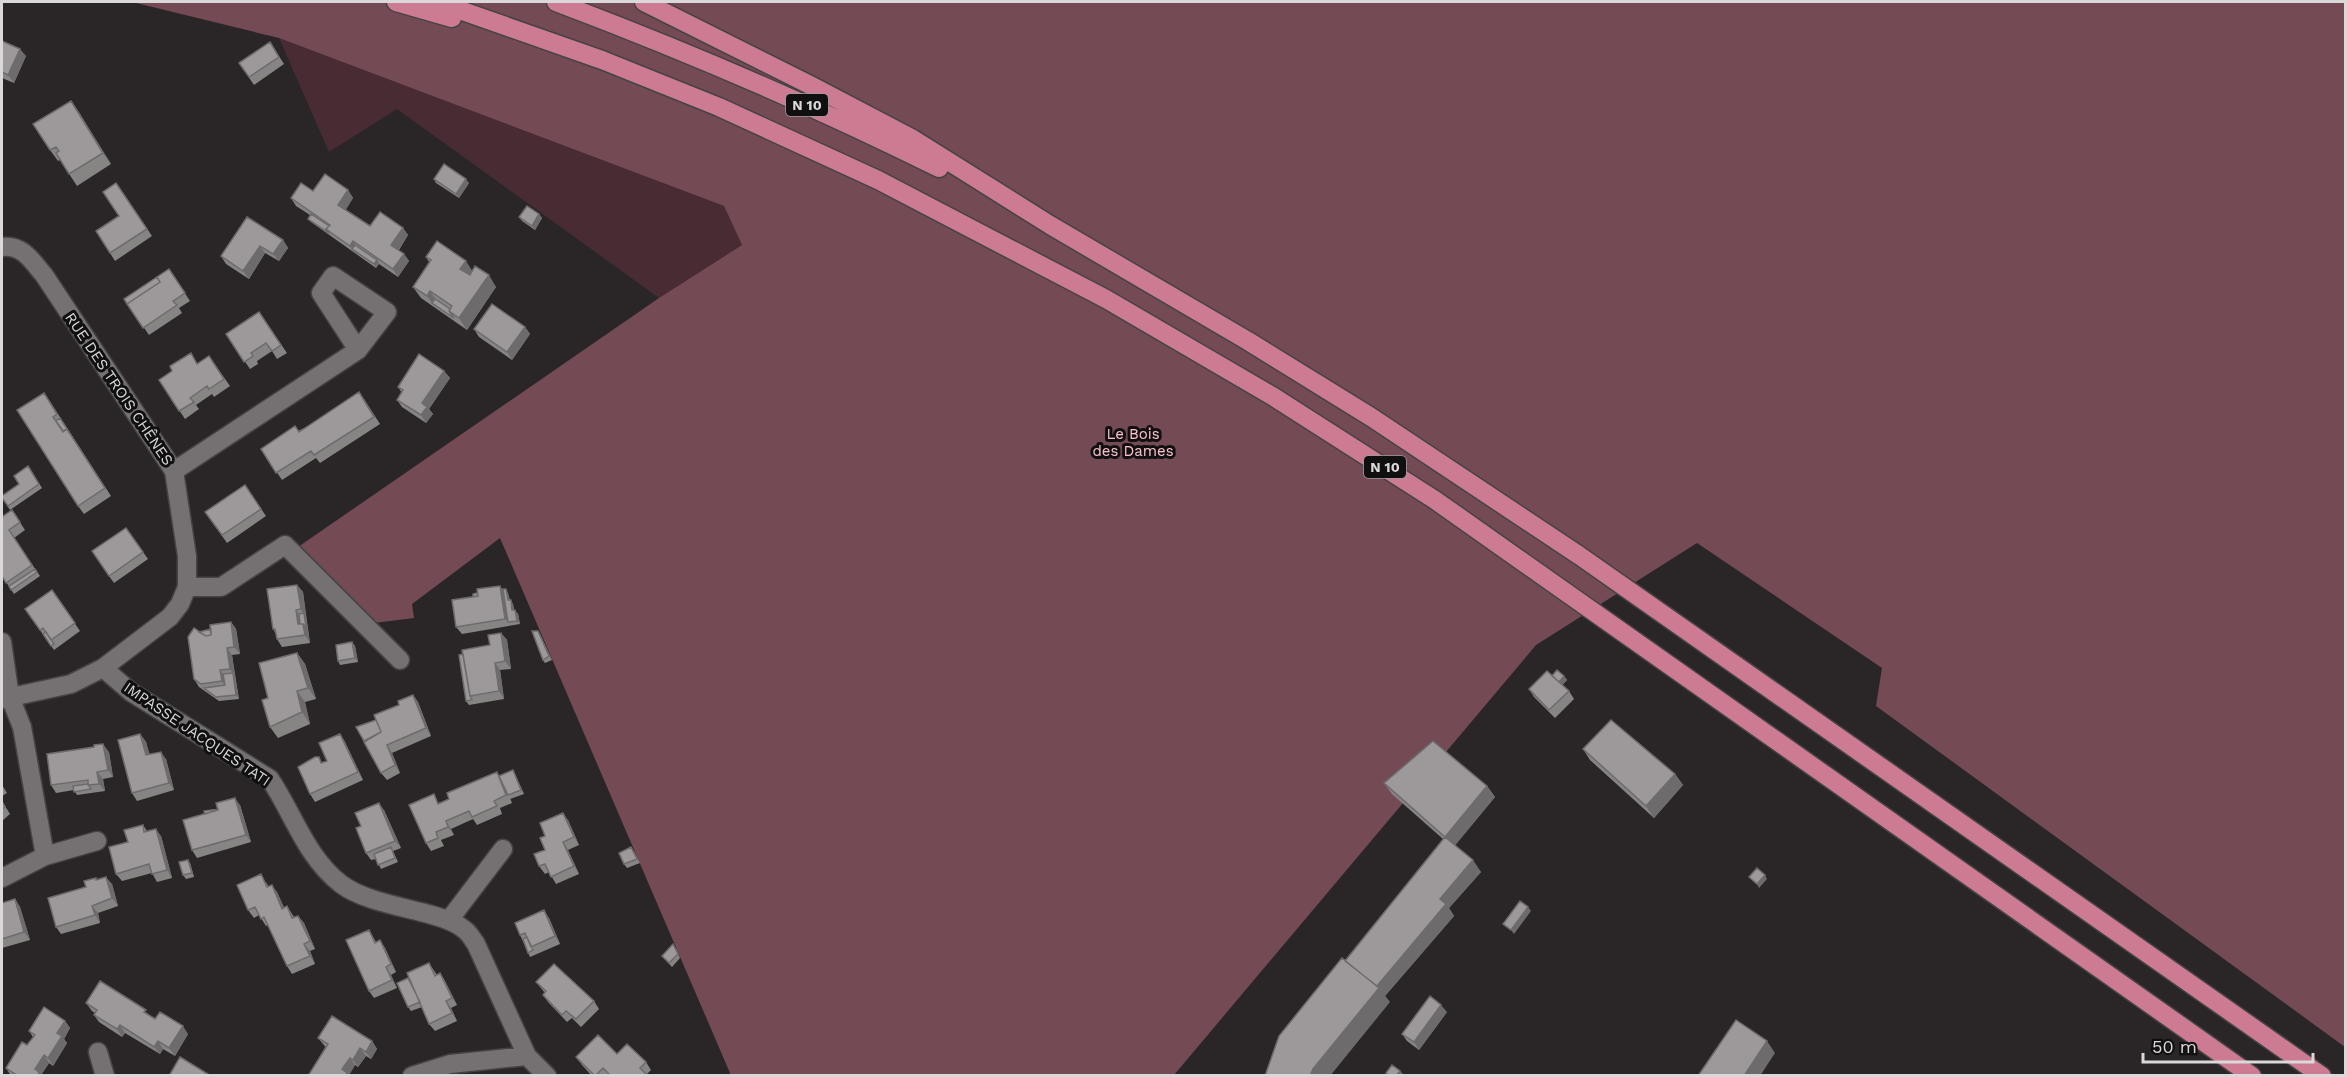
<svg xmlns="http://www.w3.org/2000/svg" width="2347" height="1077" font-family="'Work Sans',sans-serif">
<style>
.green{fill:#482b33}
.forest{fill:#744a55}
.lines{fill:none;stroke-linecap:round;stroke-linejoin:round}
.street-casing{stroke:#464344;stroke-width:21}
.highway-casing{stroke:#464344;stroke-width:21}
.street{stroke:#757172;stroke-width:18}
.highway{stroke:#cd7b92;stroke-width:18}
.wall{fill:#878484}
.shaded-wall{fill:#6e6b6c}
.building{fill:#9d999a;stroke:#6e6b6c;stroke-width:1.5}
.labels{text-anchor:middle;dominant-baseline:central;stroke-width:6;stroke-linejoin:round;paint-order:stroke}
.shield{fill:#111010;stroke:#9e9c9c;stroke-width:1.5}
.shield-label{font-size:14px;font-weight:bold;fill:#dad8d8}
.street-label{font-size:15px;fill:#dad8d8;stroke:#111010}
.park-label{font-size:15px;fill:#fcc0cf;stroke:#111010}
</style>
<rect width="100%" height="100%" fill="#2a2627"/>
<path class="green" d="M279,38L724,206L742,245L659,298L397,109L329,152Z"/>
<path class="forest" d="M132,2H2345V1047L1876,706L1882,668L1697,543L1536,645L1174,1075H729L730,1073L500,538L412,604L414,618L374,623L298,547L659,298L742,245L724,206L279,38Z"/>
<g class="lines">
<defs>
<path id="street" d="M2,247C22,244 32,261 44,275L174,471L187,556V587L180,604L170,617L103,668L71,684L2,699
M174,471L358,350L387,312L333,276L321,293L358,350
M187,587H221L285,545L400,660
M2,642L10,697L22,727L45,856
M103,668L131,692L270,779C294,815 306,857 341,884C363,901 405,907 432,915C443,918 456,922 465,930C470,934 473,940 476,944L527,1056
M2,878L45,856L97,841
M449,920L503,849
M98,1052L105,1076
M412,1076L450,1064L527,1056L547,1076"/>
<path id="highway" d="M396,2L452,18
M437,2L602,60L719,107L878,180L1106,299L1274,397L1435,500L2252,1076
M556,2C686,51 814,106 939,168
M644,2L812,86L913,139L1050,225L1248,341L1371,417L1580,556L2322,1076"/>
</defs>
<use href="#street" class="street-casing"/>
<use href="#highway" class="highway-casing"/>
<use href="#street" class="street"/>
<use href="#highway" class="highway"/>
</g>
<path class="wall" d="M2,41L26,56L14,83L2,78Z
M270,42L284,64L254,85L239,63Z
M71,101L111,164L77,186L60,160L58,161L50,150Z
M434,179L469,183L459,198L436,183Z
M116,183L152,236L115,261L110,253L119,216Z
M348,190L353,198L345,210L370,226L403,228L408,235L399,250L404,254L409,261L398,277L379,264L376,268L311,222L308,219L310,215L296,206L291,198L313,191Z
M539,214L542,218L535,230L522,221L519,217Z
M283,240L288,248L279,261L265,253L249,279L226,264L221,256Z
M426,257L473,271L496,287L467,330L421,298L413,287L429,262Z
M169,269L190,301L179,308L182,313L149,335L124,299Z
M259,312L287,353L277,359L272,351L257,361L258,364L250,369L226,334Z
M525,327L530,334L512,360L479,337L474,329Z
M209,356L230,386L214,397L212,394L196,405L199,409L185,419L159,380L172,371L198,363Z
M444,371L450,378L429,409L433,414L426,423L402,407L397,400L402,393L398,387Z
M364,399L380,424L320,463L316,458L282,480L261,449Z
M49,400L111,496L84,514L78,506Z
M28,466L42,488L10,510L2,498L19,484Z
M245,485L266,516L227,543L205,512Z
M12,510L25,530L14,538L40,576L14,594L2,576Z
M126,528L148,559L114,583L109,576Z
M297,585L303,592L310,643L282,647L277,639L276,634L273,629Z
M503,589L508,593L510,600L513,604L514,610L518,614L520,624L462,634L456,627L473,597Z
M52,590L80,631L54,650L25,609Z
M231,622L236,629L240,654L232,655L239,699L219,701L199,687L194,679L199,632L211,629Z
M538,631L540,634L552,660L545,663L543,660Z
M501,633L507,640L511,669L500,670L504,699L469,705L466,701L490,645Z
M352,642L355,646L358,662L340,665L338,661Z
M297,653L305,664L316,699L305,702L310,724L278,738L270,727L268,698Z
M1552,676H1564L1567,680L1562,685L1569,691L1574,699L1555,718L1534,697L1529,689Z
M413,695L418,702L431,736L392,753L400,773L387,780L381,773L376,720Z
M140,734L146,742L149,754L166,759L174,790L137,801L132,793Z
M340,734L345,742L363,780L315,802L310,794L319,757L322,763L327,761Z
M1583,749L1675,774L1683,785L1654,818L1590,760Z
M109,752L113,777L103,779L105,791L77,795L74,790L56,793L51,785Z
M513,770L515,774L524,794L510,799V798L512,803L500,808L502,814L477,825L473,819L451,829L454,835L441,840L444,846L431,851L426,843L440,801V803L449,799L497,772L499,776Z
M1384,783L1487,786L1495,797L1455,845L1481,872L1449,908L1454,916L1385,996L1390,1002L1345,961L1443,839L1392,794Z
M2,785L7,793L2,796Z
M2,801L10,814L2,821Z
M240,805L251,842L197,858L192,850Z
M384,810L401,848L393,851L398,862L381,869L376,859L371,860L366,853L361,826Z
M568,820L579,845L568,850L579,874L556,884L549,872L545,874L539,866L545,850V836Z
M143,825L147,831L161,836L172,878L157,882L152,873L122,881L116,874L128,842Z
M634,851L640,863L627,868L624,864Z
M188,860L190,863L194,877L186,879L183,875Z
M97,880L112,884L118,906L98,913L100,923L61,934L56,927L86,887Z
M266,882L268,886L277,892L284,908L287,906L294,917L298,916L304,923L315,949L310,951L315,964L292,974L287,966L268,925L266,926L259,915L254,918L248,910Z
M15,899L20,907L30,940L2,948V903Z
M549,918L560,944L530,957L520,935Z
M369,930L376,942L380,940L385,948L396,972L391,975L397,988L374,998L369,991Z
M676,948L680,958L672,967L662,956Z
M429,963L437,975L440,973L445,981L457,1005L451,1008L457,1021L435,1031L429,1024L422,1007L411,1011L408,1007V978Z
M536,982L594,1001L599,1009L581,1027L572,1018L567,1022L548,1002L543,995L545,993Z
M86,1003L149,1015L188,1034L175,1056L163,1049L160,1054L125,1033L122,1037L99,1022L94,1015L95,1013L92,1011Z
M1447,1012L1419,1050L1407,1041L1402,1034Z
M65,1021L70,1028L64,1039L67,1043L53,1066L49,1063L41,1075L42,1076H11L6,1068L27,1045L33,1037L29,1031Z
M318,1038L372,1041L377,1049L371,1059L366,1056L358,1067L355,1065L349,1075Z
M617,1054L646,1062L651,1070L647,1074L648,1076H592L582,1065L576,1057Z"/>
<path class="shaded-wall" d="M20,49L26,56L14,83L8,75Z
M71,101L79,112L111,164L103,153Z
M466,179L469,183L459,198L456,194Z
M348,190L353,198L344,213L338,205Z
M539,214L542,218L535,230L532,226Z
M403,228L408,235L397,252L391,245Z
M283,240L288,248L279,261L273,254Z
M353,241L358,249H352L350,246Z
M260,246L265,253L249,279L243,271Z
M404,254L409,261L398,277L393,269Z
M377,260L379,263L376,268L374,264Z
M466,261L473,272L468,280L460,269Z
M489,275L496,287L467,330L459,318Z
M430,291L438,303H432L427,296Z
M525,327L530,334L512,360L507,352Z
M444,371L450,378L429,409L433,414L426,423L421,415L422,403Z
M297,585L303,592L306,617L301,609Z
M500,586L505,593L508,622L505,619Z
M506,589L508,593L510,604L508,600Z
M511,600L513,604L515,614L512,610Z
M296,610L301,618L303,628L298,624Z
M515,610L518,614L520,624L517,621Z
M304,613L306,617L310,643L305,635L303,624Z
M231,622L236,629L240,654L234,647Z
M538,631L540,634L552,660L549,656Z
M501,633L507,640L511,669L505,661Z
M352,642L355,646L358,662L355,658Z
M227,648L232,655L235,677L230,669Z
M297,653L305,664L316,699L308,688Z
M495,663L500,670L504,699L499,691Z
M220,670L226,678L227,689L222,681Z
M233,673L235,677L239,699L236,695Z
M1564,676L1567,680L1561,687L1558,683Z
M297,691L305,702L310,724L302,712Z
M413,695L418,702L431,736L426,728Z
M140,734L146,742L152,762L146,755Z
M340,734L345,742L363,780L358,772Z
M103,744L109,752L113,777L108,770Z
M387,745L392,753L400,773L395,765Z
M161,752L166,759L174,790L169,783Z
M513,770L515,774L524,794L521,790Z
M97,772L103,779L105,791L99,784Z
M1675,774L1683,785L1654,818L1646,806Z
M1487,786L1495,797L1453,848L1445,837Z
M235,798L240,805L251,842L246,835Z
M379,803L384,810L401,848L395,841Z
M563,813L568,820L579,845L574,837Z
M446,821L451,829L454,835L448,827Z
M156,829L161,836L172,878L167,870Z
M563,842L568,850L579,874L574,866Z
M188,860L190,863L194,877L192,873Z
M1473,860L1481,872L1449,908L1454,916L1385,996L1390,1002L1330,1076H1310L1313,1069L1440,899Z
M1765,875L1767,879L1759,888L1757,884Z
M106,877L112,884L118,906L112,898Z
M272,885L277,892L288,916L282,909Z
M15,899L20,907L30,940L24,932Z
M92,906L98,913L100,923L95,915Z
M1528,907L1531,911L1514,934L1511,930Z
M544,910L549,918L560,944L555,936Z
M298,916L304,923L315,949L310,941Z
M380,940L385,948L396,972L391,964Z
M304,944L310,951L315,964L310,956Z
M386,967L391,975L397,988L392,980Z
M440,973L445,981L457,1005L452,998Z
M446,1001L451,1008L457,1021L452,1013Z
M1441,1005L1447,1012L1419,1050L1414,1042Z
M65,1021L70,1028L64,1039L67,1043L53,1066L48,1058L57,1033Z
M120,1025L125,1033L122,1037L117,1029Z
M183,1026L188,1034L175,1056L169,1048Z
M158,1041L163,1049L160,1054L154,1047Z
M372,1041L377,1049L371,1059L366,1052Z
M1767,1041L1775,1053L1760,1076H1744Z
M360,1048L366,1056L358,1067L353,1060Z
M44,1055L49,1063L41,1075L42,1076H37L35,1069Z
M350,1058L355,1065L349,1075V1076H346L342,1069Z
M1400,1071L1403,1074L1402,1076H1396Z"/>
<path class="building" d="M2,41L20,49L8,75L2,72Z
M270,42L279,57L249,77L239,63Z
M71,101L103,153L69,174L56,153L59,151L56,147L50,150L33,124Z
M444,164L466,179L456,194L434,179Z
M325,174L348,190L338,205L370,226L380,212L403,228L391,245L404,254L393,269L353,241L350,246L326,229L330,225L291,198L301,183L313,191Z
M116,183L147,229L110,253L96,231L119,216L103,192Z
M527,206L539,214L532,226L519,217Z
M311,214L329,226L326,229L329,233L308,219Z
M247,217L283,240L273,254L260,246L243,271L221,256Z
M437,241L466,261L460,269L470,275L475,266L489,275L459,318L449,311L452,306L430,291L427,296L413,287L431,260L426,257Z
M355,245L377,260L374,264L352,249Z
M169,269L185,293L173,301L177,305L143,328L127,304L160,282L157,277Z
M157,277L160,282L127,304L124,299Z
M435,299L450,309L449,311L454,318L432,303Z
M492,304L525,327L507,352L474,329Z
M259,312L281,345L272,351L266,343L251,353L253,356L244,362L226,334Z
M191,353L197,364L209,356L224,379L209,389L207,386L190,398L194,402L179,411L159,380L172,371L170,366Z
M419,354L444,371L422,403L427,407L421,415L397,400L403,390L398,387Z
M359,392L374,417L314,455L311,451L276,473L261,449L295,426L299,432Z
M44,393L57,414L53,417L63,432L67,429L105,488L78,506L17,410Z
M60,418L69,432V433L67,429L63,431L56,421Z
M28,466L39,484L8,506L2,498V496L19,484L14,476Z
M245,485L261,509L222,535L205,512Z
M12,510L20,522L9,530L32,565L6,583L2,576V517Z
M126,528L143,552L109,576L92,551Z
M35,569L37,572L11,590L9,586Z
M297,585L301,609L296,610L298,624H303L305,635L277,639L275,629H273L267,589Z
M500,586L505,619L456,627L452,600L478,596L477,589Z
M503,589H506L508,600H511L512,610H515L517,621L508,622Z
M52,590L75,623L51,640L43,628L40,630L25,609Z
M477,593L478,596L473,597V594Z
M304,613L306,627L303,624H300L299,614Z
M231,622L234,647L227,648L230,669L220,670L222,681L201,684L194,679L188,637L194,628L206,636L211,635L210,625Z
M211,629V635L206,636L199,632Z
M532,631H538L549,656L543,660Z
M46,632L54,644L51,646L43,634Z
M501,633L505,661L495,663L499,691L470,696L462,650L490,645L488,635Z
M352,642L355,658L338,661L336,645Z
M297,653L308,688L297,691L302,712L270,727L262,700L268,698L259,663Z
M463,654L470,696L472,700L466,701L459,655Z
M1557,670L1564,676L1559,682L1552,676Z
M1547,671L1569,691L1549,710L1529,689Z
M233,673L236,695L216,697L204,688L225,685L223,674Z
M413,695L426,728L387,745L395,765L381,773L364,742L381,732L374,715L399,705L398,701Z
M376,720L381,732L364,741L356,727Z
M1611,720L1675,774L1646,806L1583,749Z
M140,734L146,755L161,752L169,783L132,793L118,740Z
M340,734L358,772L310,794L298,767L315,757H319L321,763L327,761L319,743Z
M1433,741L1487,786L1445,837L1384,783Z
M103,744L108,770L97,772L99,784L88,785V780L51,785L47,754L94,747V745Z
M513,770L521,790L508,795L499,776Z
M497,772L506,795L494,801L497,806L472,817L469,811L446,821L448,827L436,832L438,838L426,843L409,805L434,794L438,804L449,799L447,793Z
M88,784L91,789L74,792L73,786Z
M235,798L246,835L192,850L183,820L218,810L216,803Z
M2,801L5,807L2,809Z
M379,803L395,841L366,853L356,828L361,826L355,813Z
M218,809V810L205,814L204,811Z
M563,813L574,837L563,842L574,866L551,877L545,864L539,866L534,854L545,850L540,838L545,836L540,823Z
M143,825L144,832L156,829L167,870L152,874L149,864L116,874L109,847L128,842L124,830Z
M1445,837L1473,860L1440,899L1446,904L1377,986L1345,961Z
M391,847L395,858L378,865L374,854Z
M631,847L637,859L624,864L619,853Z
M188,860L192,873L183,875L179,862Z
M1757,868L1765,875L1757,884L1749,877Z
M261,874L267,887L272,885L282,909L287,906L292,918L298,916L310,941L304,944L310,956L287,966L264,917L261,919L255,907L248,910L237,885Z
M106,877L112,898L92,906L95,915L56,927L48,898L86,887L84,881L96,878V880Z
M15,899L24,932L2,939V903Z
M1520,901L1528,907L1511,930L1503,924Z
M544,910L555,936L531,947L525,933L520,935L515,923Z
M369,930L375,943L380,940L391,964L386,967L392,980L369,991L346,940Z
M527,937L533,950L528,953L523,939Z
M673,944L678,954L669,963L662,956Z
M1342,958L1379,988L1313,1069L1310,1076H1265L1279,1036Z
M429,963L435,976L440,973L452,998L446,1001L452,1013L429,1024L407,973Z
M554,964L594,1001L576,1019L566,1011L562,1015L543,995L546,991L536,982Z
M408,978L420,1002L408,1007L397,983Z
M100,981L146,1010L144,1012L155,1019L160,1012L183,1026L169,1048L158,1041L154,1047L120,1025L117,1029L94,1015L97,1010L86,1003Z
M1430,996L1441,1005L1414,1042L1402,1034Z
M44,1007L65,1021L57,1033L62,1036L48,1058L44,1055L35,1069L39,1072L37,1076H14L15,1074L6,1068L22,1042L27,1045L35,1035L29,1031Z
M332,1016L372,1041L366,1052L360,1048L353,1060L350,1058L342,1069L347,1073L346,1076H308L328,1044L318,1038Z
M1736,1020L1767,1041L1744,1076H1698Z
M598,1035L617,1054L627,1044L646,1062L640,1068L648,1076H611L603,1068L595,1076L576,1057Z
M180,1057L211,1076H169Z
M1392,1065L1400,1071L1396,1076H1390L1386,1073Z"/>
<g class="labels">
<g class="shield">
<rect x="786" y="94" width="42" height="22" rx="4.5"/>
<rect x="1364" y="456" width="42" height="22" rx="4.5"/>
</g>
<g class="shield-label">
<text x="807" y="105">N 10</text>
<text x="1385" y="467">N 10</text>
</g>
<g class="street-label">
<text transform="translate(119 389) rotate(56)">RUE DES TROIS CHÊNES</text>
<text transform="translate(197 734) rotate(34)">IMPASSE JACQUES TATI</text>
</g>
<g class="park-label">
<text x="1133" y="434">Le Bois<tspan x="1133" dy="17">des Dames</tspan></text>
</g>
</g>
<rect width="2347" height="1077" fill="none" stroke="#dad8d8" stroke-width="6"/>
<path d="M2143 1053v9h170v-9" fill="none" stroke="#dad8d8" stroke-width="3"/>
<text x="2152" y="1053" font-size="18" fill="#dad8d8" stroke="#111010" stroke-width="4.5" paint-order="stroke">50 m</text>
</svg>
